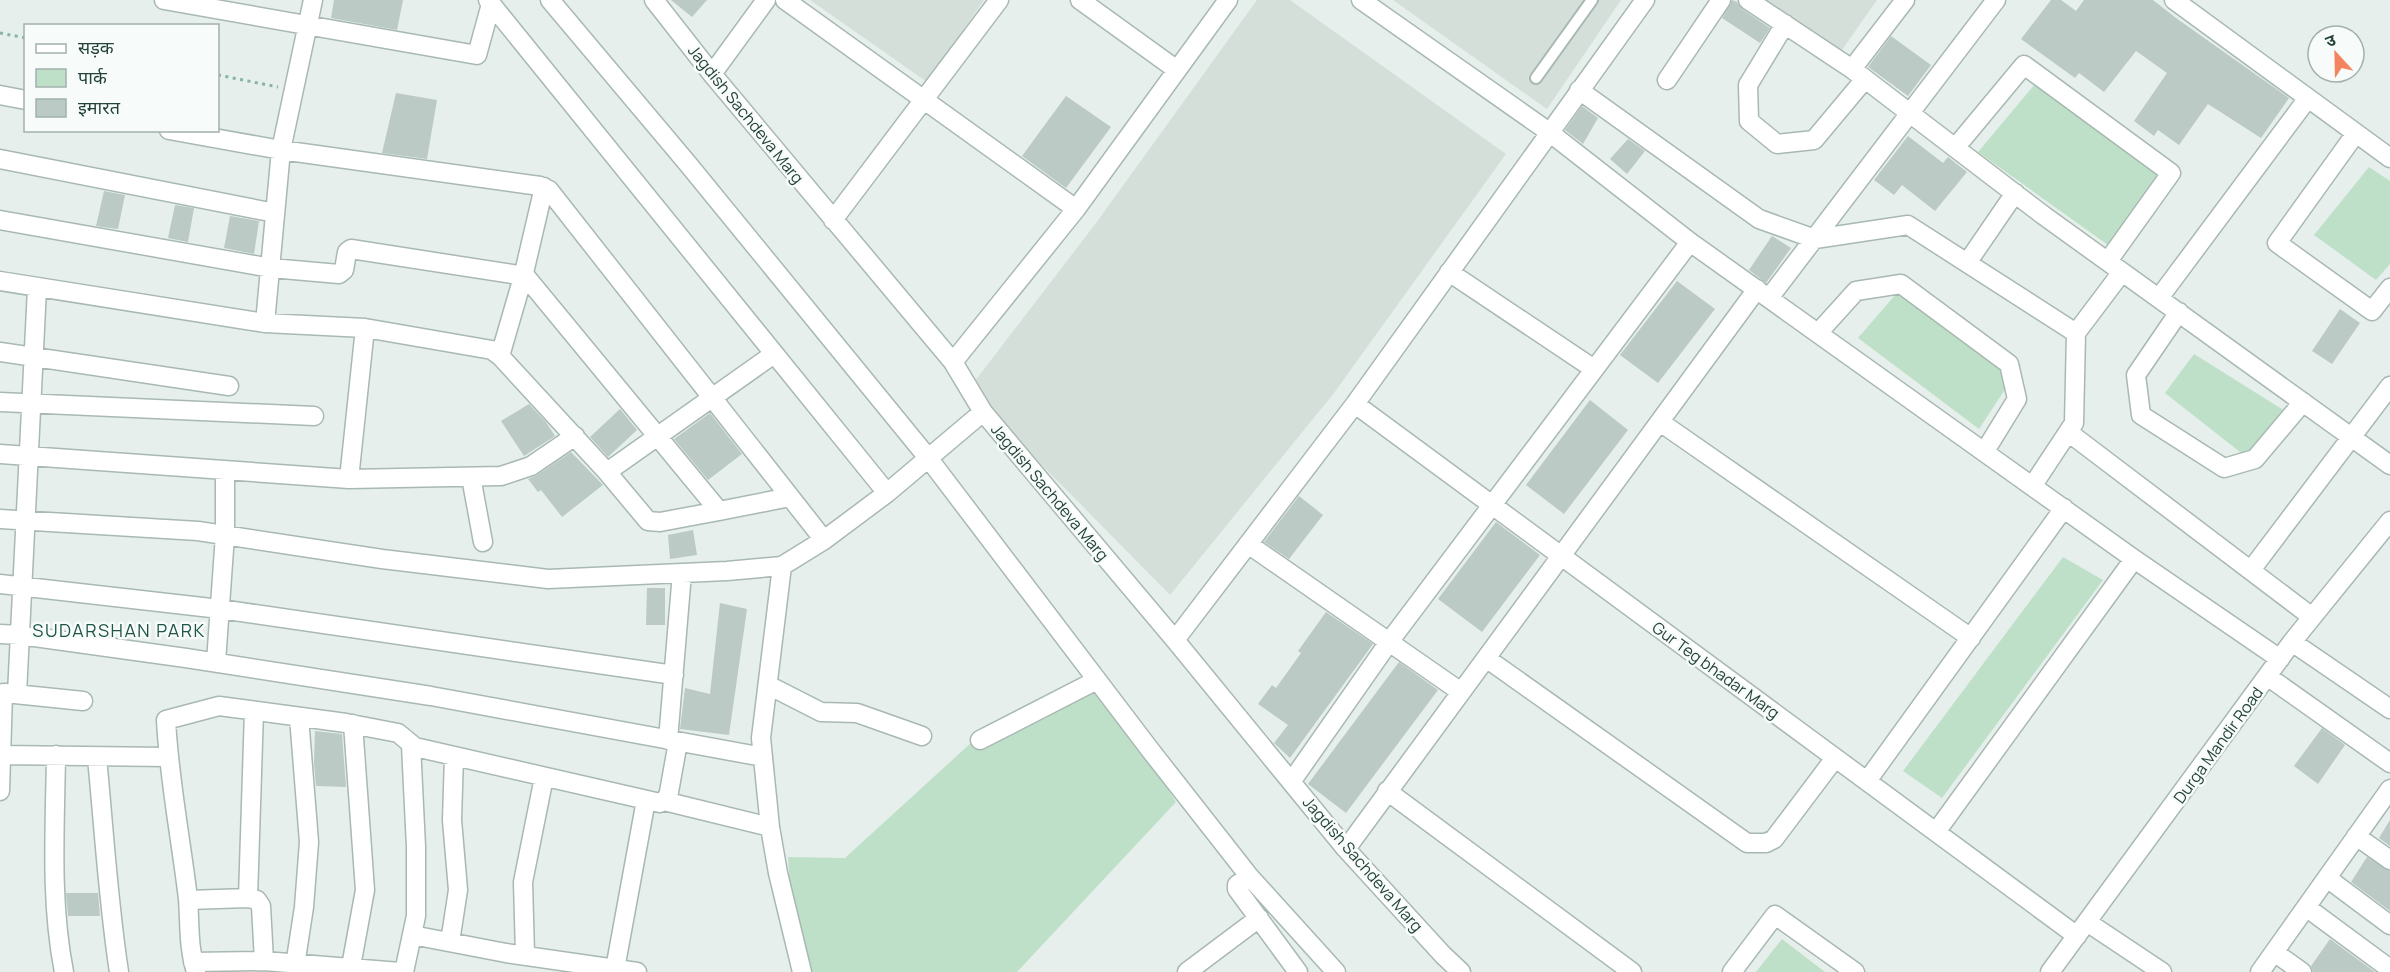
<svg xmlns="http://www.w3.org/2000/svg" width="2390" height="972" font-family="Manrope,'Noto Sans Devanagari',sans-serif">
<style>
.built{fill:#d4dfda}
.green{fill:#bfe0c8}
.building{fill:#bbcac4}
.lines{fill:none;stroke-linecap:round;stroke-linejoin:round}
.service-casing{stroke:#a8b8b2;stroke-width:14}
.minor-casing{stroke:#a8b8b2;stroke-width:21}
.path{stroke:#86b3a5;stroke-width:3;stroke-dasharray:3 4.5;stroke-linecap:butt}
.service{stroke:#fff;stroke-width:10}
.minor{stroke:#fff;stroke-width:18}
.labels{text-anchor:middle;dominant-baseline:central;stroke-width:5;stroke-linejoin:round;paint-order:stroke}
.street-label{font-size:16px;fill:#24423a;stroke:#f7fbf9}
.neighbourhood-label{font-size:18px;letter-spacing:1.5px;fill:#1f5548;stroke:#f7fbf9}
</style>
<rect width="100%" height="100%" fill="#e6efeb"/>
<path class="built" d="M810,0H984L927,82Z
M1257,0H1290L1506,154L1334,393L1170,595L968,390L1096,223Z
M1393,0H1621L1547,109Z
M1756,0H1877L1837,57Z"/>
<path class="green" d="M2035,84L2164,172L2115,250L1978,152Z
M2369,167L2390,181V264L2376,280L2314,235Z
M1902,287L2021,365L1979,429L1858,338Z
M2194,354L2285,411L2245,456L2165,393Z
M2063,557L2103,580L1942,798L1903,771Z
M1098,679L1176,802L1017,972H796L788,857L845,858L984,731Z
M1782,939L1825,972H1756Z"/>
<path class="building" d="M334,0H403L397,30L331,18Z
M671,0H707L692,17Z
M1732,0L1737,2L1742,9L1770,28L1760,43L1722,18Z
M2051,0H2061L2076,11L2084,0H2153L2176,18L2289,98L2261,138L2208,104L2179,145L2158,130L2154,136L2134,121L2167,73L2136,51L2104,92L2079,73L2075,78L2021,39Z
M1891,36L1931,65L1908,96L1868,67Z
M396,93L437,100L427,159L382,153Z
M1066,96L1111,127L1066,188L1022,156Z
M1582,106L1598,118L1583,144L1565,130Z
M1908,136L1943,163L1948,157L1967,172L1935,211L1902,185L1894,195L1874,180Z
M1628,139L1645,151L1627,174L1610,159Z
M104,191L125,195L118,229L96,226Z
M175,205L194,208L188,242L168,238Z
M230,216L259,221L254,254L224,248Z
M1772,236L1791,248L1766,283L1749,270Z
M1677,281L1715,309L1658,383L1620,355Z
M2340,309L2360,323L2332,364L2312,351Z
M1590,400L1628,430L1564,514L1526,485Z
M529,404L546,422L555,436L524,456L501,421Z
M620,409L637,430L608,457L590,437Z
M710,413L742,454L708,480L674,439Z
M571,452L603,485L562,517L541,490L538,492L528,479L537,475Z
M1299,496L1323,515L1289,559L1264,542Z
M1496,522L1540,555L1482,632L1438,599Z
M693,530L697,555L670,559L668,535Z
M647,588H665V625H646Z
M720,603L747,609L729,735L680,729L685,688L710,694Z
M1326,612L1373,644L1290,758L1274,743L1288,725L1258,704L1272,685L1276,688L1301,653L1298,651Z
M1399,662L1438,690L1346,813L1308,784Z
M2322,728L2345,745L2318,784L2294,766Z
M315,731L342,734L346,787L316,786L314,763Z
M2390,820V846L2379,838Z
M2367,857L2390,871V911L2351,882Z
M66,893H98L100,916H68Z
M2330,939L2375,972H2313L2311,966Z"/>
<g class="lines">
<defs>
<path id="service" d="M1536,78L1592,0"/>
<path id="minor" d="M164,0L477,55L491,4
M488,0L887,493
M550,0L688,164L929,459L1151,751L1249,876L1336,972
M654,0L712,74L953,362L983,412L1175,640L1346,849L1443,955L1461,972
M785,0L1076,209
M1080,0L1177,70
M1361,0L1549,132L1690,242L2134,559L2280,659
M1748,0L1852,69L2043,215L2390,465
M2174,0L2390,158
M1785,24L1748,85L1749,121L1777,144L1814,140L1865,79
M1852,69L1905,0
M712,74L766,0
M1667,80L1721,0
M1579,90L1759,219L1815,239L1908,225L2076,333L2074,423L2033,485
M0,95L26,100
M169,130L281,150L540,186L549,190L824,540
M2356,133L2277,243L2372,311L2390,288
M1955,148L2024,65L2171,173L2108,261
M0,159L275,213
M0,220L271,268L339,274L344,270L347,252L351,249L512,274L527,278L719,511L790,497
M833,220L999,0
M1967,263L2015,193
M1449,272L1594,369
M0,281L265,323L365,328L492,350L500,356L607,472L774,354
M1769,298L1996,0
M2159,298L2308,98
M2179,312L2136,375L2141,415L2224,468L2255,459L2303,402
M265,323L281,150L313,0
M1818,333L1856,291L1901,284L2009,364L2017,399L1985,451
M2076,333L2122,272
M0,352L229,386
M500,356L523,277L544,187
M953,362L1076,209L1228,0
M0,402L314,416
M1355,404L2077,936
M1660,422L1971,638
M2068,432L2312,617
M0,454L349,479L501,476L531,466L575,436
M607,472L648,521L660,522L719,511
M471,477L483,542
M349,479L365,328
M0,519L198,531L382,559L548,579L727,571L782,566L824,540L887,493L983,412
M1248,544L1461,692
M782,566L761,738L770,827L778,873L802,972
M2251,570L2390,386
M0,584L220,609L674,675
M0,634L20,635L186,658L431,696L763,757
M1175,640L1355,404L1645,0
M2292,642L2390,709
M1486,658L1747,843H1766L1774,839L1835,758
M216,662L225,535V471
M2267,676L2390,763
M768,685L821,712L857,713L922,736
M5,693L83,701
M17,694L37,288
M668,740L682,573
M980,740L1097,680
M0,755L168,757
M56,755C55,828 50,901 64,972
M97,758C104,829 108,901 119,972
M1867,781L2064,508
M1291,782L1389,642L1690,242
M0,791L3,693
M1387,791L1632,972
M664,801L770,827
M1936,832L2134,559
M2356,836L2390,860
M1346,849L1757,289
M1249,876L1237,885V889L1298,972
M2327,878L2390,925
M248,898L254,711
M188,900L248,898L257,900L261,906L264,961L193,962
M2306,907L2390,969
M2087,922L2162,972
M412,935L506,953L637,972
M450,942L458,890L452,820L454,756
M2274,952L2302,972
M525,955L523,882L544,777
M264,961L400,972
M615,969L646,800
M196,972C188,947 190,924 188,899C181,839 169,780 166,720L219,706L346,723L398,733L415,747L660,803L667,798L669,792L678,742
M294,972L304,907L309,842L299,717
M350,972L365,890L353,724
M404,972L416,916V847L411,745
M1187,972L1259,918
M1732,972L1775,915L1855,972
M2050,972L2292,642L2390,521
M2260,972L2390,789"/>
</defs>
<use href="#service" class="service-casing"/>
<use href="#minor" class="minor-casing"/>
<path class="path" d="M0,33L26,38
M218,75L278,87"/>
<use href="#service" class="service"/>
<use href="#minor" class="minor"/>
</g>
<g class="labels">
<g class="street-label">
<text transform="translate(746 114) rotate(51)">Jagdish Sachdeva Marg</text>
<text transform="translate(1050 492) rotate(50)">Jagdish Sachdeva Marg</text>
<text transform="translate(1716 670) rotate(36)">Gur Teg bhadar Marg</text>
<text transform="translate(2218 745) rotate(-54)">Durga Mandir Road</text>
<text transform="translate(1363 864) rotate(49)">Jagdish Sachdeva Marg</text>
</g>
<g class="neighbourhood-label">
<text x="119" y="630">SUDARSHAN PARK</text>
</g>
</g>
<rect x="24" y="24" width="195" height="108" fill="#f7fbf9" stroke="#a3b1ad" stroke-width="1.5"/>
<rect x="36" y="44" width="30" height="9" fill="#ffffff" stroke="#a3b1ad" stroke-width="1.5"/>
<text x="78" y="54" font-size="18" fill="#24423a">सड़क</text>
<rect x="36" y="69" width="30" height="18" fill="#bfe0c8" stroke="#a3b1ad" stroke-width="1.5"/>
<text x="78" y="84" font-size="18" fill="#24423a">पार्क</text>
<rect x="36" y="99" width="30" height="18" fill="#bbcac4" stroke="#a3b1ad" stroke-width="1.5"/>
<text x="78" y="114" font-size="18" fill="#24423a">इमारत</text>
<g transform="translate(2336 54) rotate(338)"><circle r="28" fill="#f7fbf9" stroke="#a3b1ad" stroke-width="1.5"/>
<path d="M0-4.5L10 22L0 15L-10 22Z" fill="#f4845f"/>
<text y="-9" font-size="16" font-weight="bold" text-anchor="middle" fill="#24423a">उ</text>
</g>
</svg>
